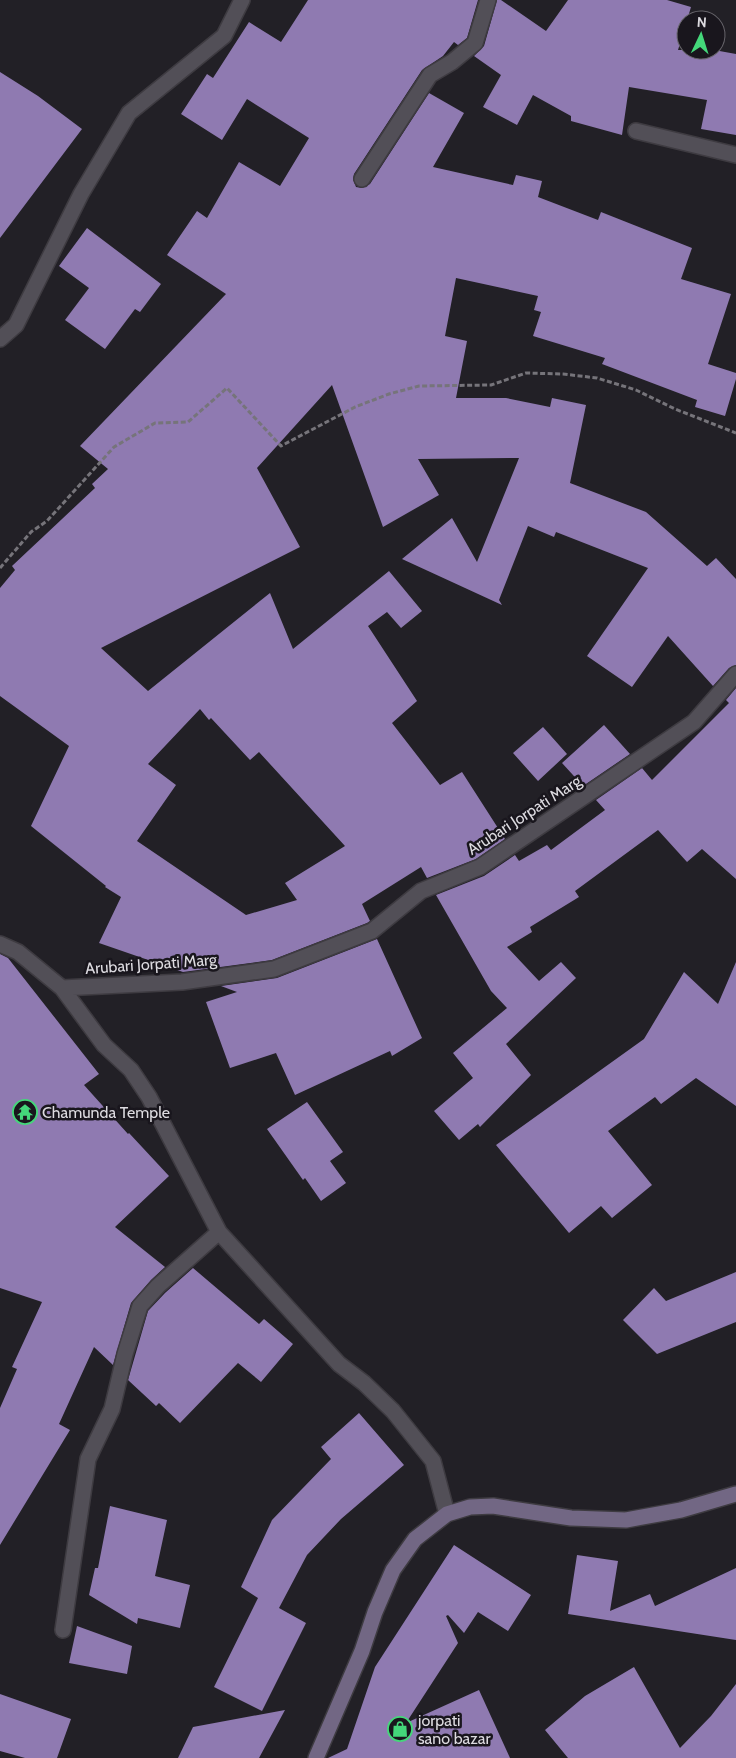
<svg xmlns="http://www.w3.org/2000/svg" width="736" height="1758" font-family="Cabin,sans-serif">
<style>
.building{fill:#8f7ab1;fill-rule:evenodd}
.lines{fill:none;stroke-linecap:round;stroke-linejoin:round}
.street-casing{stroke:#3e3b41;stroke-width:18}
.secondary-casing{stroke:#3e3b41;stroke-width:18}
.path{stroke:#76747a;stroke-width:3;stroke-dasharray:5 2.5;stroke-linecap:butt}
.street{stroke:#524f57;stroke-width:15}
.secondary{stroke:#726784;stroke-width:15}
.labels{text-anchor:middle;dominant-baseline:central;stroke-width:5;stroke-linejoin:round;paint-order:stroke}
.street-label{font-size:16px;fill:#dddbe0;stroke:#19161d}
.poi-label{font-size:16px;fill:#dddbe0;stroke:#19161d;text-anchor:start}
</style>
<rect width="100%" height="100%" fill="#222026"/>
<path class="building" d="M308,0H478L467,38L458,45L454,42L443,56L422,70L354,174L353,179L356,187L362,188L370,184L429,93L464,113L433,167L513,185L516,175L542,181L538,197L598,220L601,212L692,248L681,279L731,294L708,364L736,373V379L725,416L695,407L697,400L602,364L605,358L533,336L541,312L534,310L538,296L456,278L445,336L467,341L456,398H506L550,407L552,398L586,405L570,483L646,512L707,566L716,558L736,579V665L729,668L713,686L668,636L632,687L587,656L648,568L556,532L554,537L528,526L499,600L502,605L402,559L452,518L477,562L519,458L418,459L439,495L383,527L332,385L257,468L300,547L101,648L148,691L270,593L293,649L389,571L422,611L401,628L387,612L368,626L417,701L392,723L440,785L462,772L505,839L476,859L427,878L421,867L362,904L370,921L367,923L272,960L183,972L99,943L121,897L105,887L106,886L31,826L69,746L0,696V588L15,570L12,566L95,488L92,484L108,469L80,446L226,294L167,255L197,211L207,218L239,162L280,186L309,138L247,99L222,140L181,114L207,74L213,78L249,22L281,42ZM200,709L209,720L211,718L250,760L259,752L345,846L285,883L297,900L246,915L137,841L176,785L148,764Z
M497,0H501L546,31L568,0H667L691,7L678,50H714L736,54V135L701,129L707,100L629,87L622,135L571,121V116L533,95L517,125L483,107L501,75L474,56L484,46Z
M0,72L38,96L82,129L0,238Z
M87,228L161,284L140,312L135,309L105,349L65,320L89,288L59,266Z
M736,688V879L702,849L687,862L658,830L575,891L579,897L530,927L532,932L507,947L539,981L561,962L576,978L506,1044L531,1075L480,1127L478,1124L459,1140L434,1111L473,1078L453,1053L507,1008L491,991L436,895L484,876L515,855L519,861L547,845L551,850L605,810L596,800L642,768L652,780L729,703L726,700Z
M604,725L630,754L583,786L562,763Z
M543,727L567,754L538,781L513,753Z
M377,939L422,1038L392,1056L390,1051L295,1095L276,1053L230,1068L206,1002L237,992L221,986L277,978Z
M0,954L8,958L99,1074L84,1085L128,1134L129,1133L169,1176L115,1227L165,1267L151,1280L131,1303L113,1365L94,1347L59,1424L70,1430L0,1545V1408L17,1369L12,1367L42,1302L0,1288Z
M736,962V1106L696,1078L661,1104L655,1097L608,1131L652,1185L612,1218L601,1206L569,1233L496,1145L644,1039L684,972L718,1004Z
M307,1102L343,1152L330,1161L346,1183L321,1201L305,1178L303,1180L267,1129Z
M193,1268L259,1324L264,1319L293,1344L261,1382L238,1363L180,1423L159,1403L156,1406L128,1380L148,1311L165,1293Z
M736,1272V1322L657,1354L623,1320L654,1288L666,1301Z
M359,1413L404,1465L341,1519L307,1555L279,1608L306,1623L262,1711L214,1687L258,1598L241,1587L272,1520L331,1459L321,1447Z
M110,1506L167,1520L155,1576L190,1585L180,1628L138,1618L137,1624L89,1595L95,1568H98Z
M454,1545L531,1595L508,1631L478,1612L464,1633L448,1615L446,1616L458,1643L406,1723L479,1690L510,1758H328L347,1749L375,1667Z
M577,1555L618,1561L610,1611L650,1594L655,1606L736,1568V1640L568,1614Z
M77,1626L132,1646L127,1674L69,1663Z
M634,1667L680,1748L711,1716L736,1684V1758H568L545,1730L585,1696Z
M0,1694L71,1719L57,1758H25L0,1751Z
M285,1710L259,1758H178L193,1727Z"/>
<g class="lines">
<defs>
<path id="street" d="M636,131L736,155
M362,179L430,75L452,62L475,43L488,0
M0,339L16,325L81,194L129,113L224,36L242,0
M0,944L18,952L62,988L182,982L274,969L372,931L421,891L480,867L694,722L736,674
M62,988L104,1045L131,1070L149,1097L219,1232L339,1364L364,1383L393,1411L433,1461L447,1514
M63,1630L88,1459L112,1409L125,1354L140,1306L158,1286L219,1232"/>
<path id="secondary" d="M316,1758L362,1651L375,1612L393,1570L415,1539L447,1514L470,1507L493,1506L571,1518L626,1520L681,1510L736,1494"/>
</defs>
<use href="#street" class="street-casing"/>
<use href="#secondary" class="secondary-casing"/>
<path class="path" d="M0,568L31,532L47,521L114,447L155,423L188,422L227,388L281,446L355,407L389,394L419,386L491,385L526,373L563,374L597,378L636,390L675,409L736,433"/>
<use href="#street" class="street"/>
<use href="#secondary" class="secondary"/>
</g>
<defs>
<symbol id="temple-ring" viewBox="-11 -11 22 22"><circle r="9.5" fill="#19161d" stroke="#44d77a" stroke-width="1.5"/><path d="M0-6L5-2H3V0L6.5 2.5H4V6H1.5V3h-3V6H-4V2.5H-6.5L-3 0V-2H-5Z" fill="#44d77a"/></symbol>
<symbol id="shop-ring" viewBox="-11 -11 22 22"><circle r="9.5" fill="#19161d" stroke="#44d77a" stroke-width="1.5"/><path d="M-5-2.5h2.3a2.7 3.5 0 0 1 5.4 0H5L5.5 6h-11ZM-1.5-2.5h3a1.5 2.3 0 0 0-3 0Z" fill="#44d77a"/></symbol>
</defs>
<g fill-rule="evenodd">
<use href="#temple-ring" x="11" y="1098" width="28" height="28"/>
<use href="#shop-ring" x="386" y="1715" width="28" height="28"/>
</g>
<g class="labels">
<g class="street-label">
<text transform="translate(524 815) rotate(-33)">Arubari Jorpati Marg</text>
<text transform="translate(151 964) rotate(-4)">Arubari Jorpati Marg</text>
</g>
<g class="poi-label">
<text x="42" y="1112">Chamunda Temple</text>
<text x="418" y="1720">jorpati<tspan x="418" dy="18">sano bazar</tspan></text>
</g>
</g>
<g transform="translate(701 35) rotate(4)"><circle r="24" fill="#19161d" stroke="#67656b"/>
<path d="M0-4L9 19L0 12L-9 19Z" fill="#44d77a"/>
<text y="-8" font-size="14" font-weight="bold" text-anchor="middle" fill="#dddbe0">N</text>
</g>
</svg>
